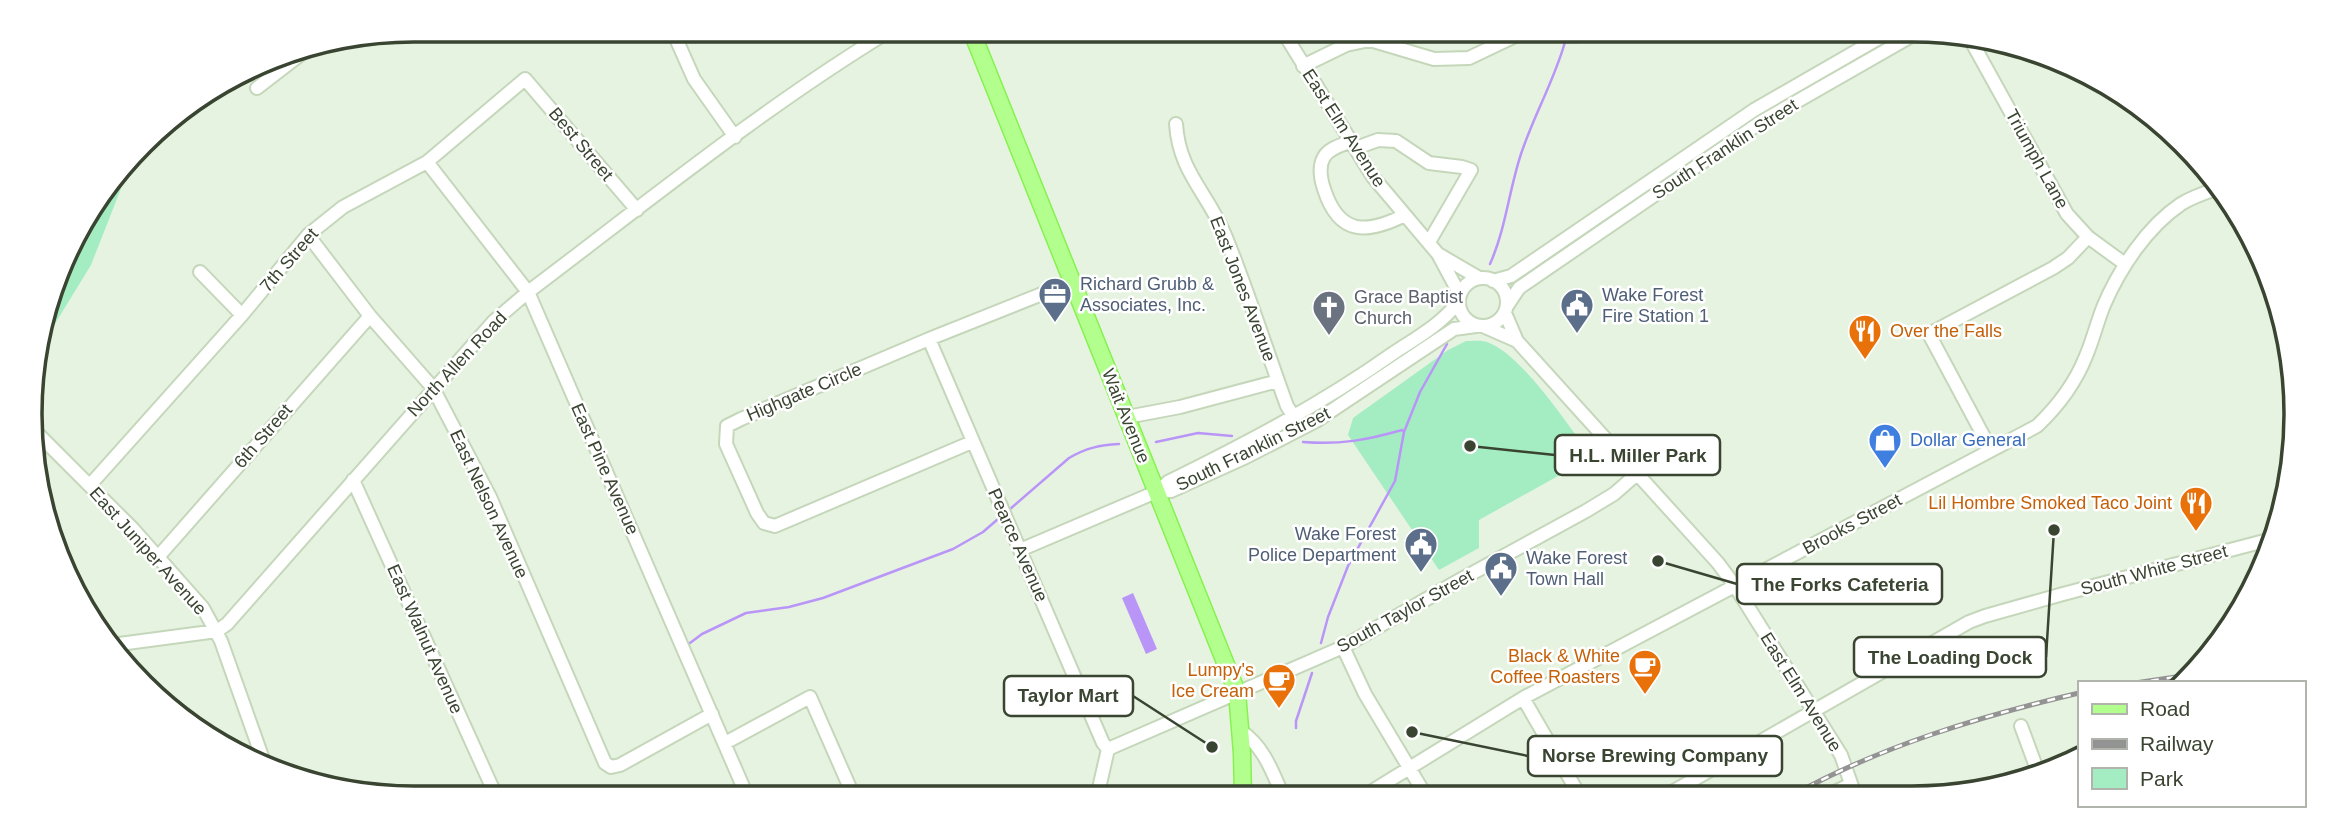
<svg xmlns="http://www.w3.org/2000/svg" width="2326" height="828" font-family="Arial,sans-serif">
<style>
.green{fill:#a4edc2}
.water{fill:#b995f8}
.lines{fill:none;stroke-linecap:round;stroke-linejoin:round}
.stream{stroke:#b995f8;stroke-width:2.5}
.minor-casing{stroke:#c5d7ba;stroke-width:16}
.major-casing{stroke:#87f151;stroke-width:19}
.minor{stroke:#fff;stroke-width:12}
.major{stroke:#b2ff8e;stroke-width:16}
.rail-casing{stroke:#939393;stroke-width:5}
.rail{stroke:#fff;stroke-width:2.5;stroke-dasharray:8;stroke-linecap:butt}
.labels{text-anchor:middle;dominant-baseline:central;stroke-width:5;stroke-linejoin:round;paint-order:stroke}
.street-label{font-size:18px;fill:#394431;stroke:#fff}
.service-label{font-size:18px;fill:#4e5e75;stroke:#fff;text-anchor:start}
.worship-label{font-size:18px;fill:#5b616d;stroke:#fff;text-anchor:start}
.food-label{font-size:18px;fill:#c56008;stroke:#fff;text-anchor:end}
.shop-label{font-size:18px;fill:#366cbe;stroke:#fff;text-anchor:start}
.rim{fill:none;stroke:#394431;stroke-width:3.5}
.leader{fill:none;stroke:#394431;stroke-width:2.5}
.callout-dot{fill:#394431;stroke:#fff;stroke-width:2.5}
.callout{fill:#fff;stroke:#394431;stroke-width:2.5}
.callout-label{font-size:19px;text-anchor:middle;font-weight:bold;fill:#394431}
</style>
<rect width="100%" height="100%" fill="#e7f3e1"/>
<path class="green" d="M131,163L91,265L37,353L70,244Z
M1466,341C1472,341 1481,340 1487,342C1522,354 1569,427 1592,457L1479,520V548L1439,570L1348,435L1353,418L1448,350Z"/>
<path class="water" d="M1133,593L1157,649L1146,654L1122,598Z"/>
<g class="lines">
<path class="stream" d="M1490,264C1506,228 1509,190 1521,154C1534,115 1554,81 1565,42H1578L1605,34L1646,30
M1156,442L1198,433L1232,436
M1303,442C1340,445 1367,440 1402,430L1404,432
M1009,510L1069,458C1086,448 1100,445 1119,444
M1321,643L1328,617L1348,566L1395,481L1404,432L1420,392L1447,344
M686,646L702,634L746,613L789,607L823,598L953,549L983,532L998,519
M1296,728V721L1312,673"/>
<defs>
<path id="minor" d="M675,30L674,34L694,79L735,137
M1282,30L1373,177L1438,254L1460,295
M1969,37L2067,214L2088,237L2125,264
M1303,66L1346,45L1370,40L1434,59L1469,58L1528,30
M257,88L305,51
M1176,124C1179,172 1207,192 1225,235C1248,291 1266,349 1287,406L1294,417
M1352,141C1342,145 1329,148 1324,157C1318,167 1321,180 1324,189C1339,236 1367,234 1405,215
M1356,148L1378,140L1396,141L1429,163L1462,167L1471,170L1429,242
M427,162L528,292L748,798
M308,235L370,316L433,388L490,497L605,763L611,767L620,765L712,714
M1438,254L1479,278
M200,272L242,315
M1459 302a24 24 0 1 1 48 0a24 24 0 1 1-48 0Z
M1493,281L1511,276L1754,110L1893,30
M1507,306L1519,288L1761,122L1920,31
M1505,313L1517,341
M1485,327L1517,341L1718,563L1735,586L1841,755L1855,795
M929,339L1103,743L1108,749
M1127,417L1180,407L1278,381
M38,434L133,529L203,608L221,641L264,762
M972,442L775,526L764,523L757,513L726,444L727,426L741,419L929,339L1072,282
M1991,450L1929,334L2053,268L2068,258L2088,237
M353,480L497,798
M90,485L242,315L308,235L343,207L427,162L525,79L637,210
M1156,492L1168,482C1247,443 1320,405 1392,354C1416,338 1442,324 1459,301
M1020,550L1156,492L1171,491L1246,457L1316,421L1454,329L1476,326
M158,557L370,316
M112,645L217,631L227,624L494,321L528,292C646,203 764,107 891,30
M1343,647L1365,694L1426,796
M1523,698L1580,796
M2021,726L2038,772
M1241,731C1264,747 1272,771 1283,796
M725,743L810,697L854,797
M1108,749L1343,647L1458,581L1586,511L1614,494L1638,473
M1829,795L1851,784
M1364,796L1523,698L2037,426C2058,406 2075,384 2086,356C2093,340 2097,322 2104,305C2120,268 2147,227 2181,204C2192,197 2204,193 2216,189
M1665,796L1969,622L1985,616L2063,594L2272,539
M1097,797L1108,749"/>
<path id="major" d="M971,30L1237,692L1242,753L1243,796"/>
</defs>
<use href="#minor" class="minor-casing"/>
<use href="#major" class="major-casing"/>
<use href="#minor" class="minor"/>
<use href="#major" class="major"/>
<defs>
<path id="rail" d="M2135,683L2189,675
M1793,795C1881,746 1981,716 2079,693"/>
</defs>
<use href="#rail" class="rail-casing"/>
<use href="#rail" class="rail"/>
</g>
<defs>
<symbol id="office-pin" viewBox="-11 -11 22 30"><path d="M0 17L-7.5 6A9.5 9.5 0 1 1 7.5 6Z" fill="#5c6f8a" stroke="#fff"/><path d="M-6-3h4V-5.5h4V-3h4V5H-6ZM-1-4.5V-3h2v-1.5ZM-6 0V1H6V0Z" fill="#fff"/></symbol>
<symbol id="civic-pin" viewBox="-11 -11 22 30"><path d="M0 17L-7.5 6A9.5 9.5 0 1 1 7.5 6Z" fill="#5c6f8a" stroke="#fff"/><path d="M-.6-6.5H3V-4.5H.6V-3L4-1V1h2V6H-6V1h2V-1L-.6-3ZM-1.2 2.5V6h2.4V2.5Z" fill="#fff"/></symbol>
<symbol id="church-pin" viewBox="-11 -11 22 30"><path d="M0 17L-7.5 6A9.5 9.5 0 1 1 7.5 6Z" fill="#6b7280" stroke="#fff"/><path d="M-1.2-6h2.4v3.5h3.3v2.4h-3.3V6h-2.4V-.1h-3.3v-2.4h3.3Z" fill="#fff"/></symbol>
<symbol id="restaurant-pin" viewBox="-11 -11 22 30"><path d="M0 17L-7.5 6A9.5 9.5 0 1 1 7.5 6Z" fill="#e8710a" stroke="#fff"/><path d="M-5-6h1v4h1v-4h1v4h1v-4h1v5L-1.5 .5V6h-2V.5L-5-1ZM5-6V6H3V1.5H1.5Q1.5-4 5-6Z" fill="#fff"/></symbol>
<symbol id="shop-pin" viewBox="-11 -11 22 30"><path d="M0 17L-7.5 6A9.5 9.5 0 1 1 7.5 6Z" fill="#3f7fe0" stroke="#fff"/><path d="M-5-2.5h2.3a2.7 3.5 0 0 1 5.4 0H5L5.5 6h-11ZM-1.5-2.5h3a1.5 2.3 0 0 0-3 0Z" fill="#fff"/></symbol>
<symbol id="cafe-pin" viewBox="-11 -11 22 30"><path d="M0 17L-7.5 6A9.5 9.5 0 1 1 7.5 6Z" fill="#e8710a" stroke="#fff"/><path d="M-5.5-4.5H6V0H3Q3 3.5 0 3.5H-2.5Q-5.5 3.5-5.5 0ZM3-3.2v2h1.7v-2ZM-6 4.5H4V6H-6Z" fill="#fff"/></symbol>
</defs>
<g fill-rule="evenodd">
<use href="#office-pin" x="1036" y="275" width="38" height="52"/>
<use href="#civic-pin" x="1558" y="286" width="38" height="52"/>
<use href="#church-pin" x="1310" y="288" width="38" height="52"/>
<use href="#restaurant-pin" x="1846" y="312" width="38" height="52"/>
<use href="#shop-pin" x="1866" y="421" width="38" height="52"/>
<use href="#restaurant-pin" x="2177" y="484" width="38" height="52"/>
<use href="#civic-pin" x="1402" y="525" width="38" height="52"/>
<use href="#civic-pin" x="1482" y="549" width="38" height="52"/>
<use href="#cafe-pin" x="1626" y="647" width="38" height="52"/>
<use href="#cafe-pin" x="1260" y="661" width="38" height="52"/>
</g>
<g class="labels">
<g class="street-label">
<text transform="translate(1344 128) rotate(57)">East Elm Avenue</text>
<text transform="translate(581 144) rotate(50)">Best Street</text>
<text transform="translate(1725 149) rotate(-33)">South Franklin Street</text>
<text transform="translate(2037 159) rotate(61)">Triumph Lane</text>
<text transform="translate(289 260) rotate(-49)">7th Street</text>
<text transform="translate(1243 289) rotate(69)">East Jones Avenue</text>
<text transform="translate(457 364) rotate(-47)">North Allen Road</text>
<text transform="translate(804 392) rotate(-23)">Highgate Circle</text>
<text transform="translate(1126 416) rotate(68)">Wait Avenue</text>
<text transform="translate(263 436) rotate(-49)">6th Street</text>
<text transform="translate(1253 449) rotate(-26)">South Franklin Street</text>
<text transform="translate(605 469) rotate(66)">East Pine Avenue</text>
<text transform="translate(489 504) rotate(65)">East Nelson Avenue</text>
<text transform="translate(1852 524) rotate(-28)">Brooks Street</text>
<text transform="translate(1018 545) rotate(66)">Pearce Avenue</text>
<text transform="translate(148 551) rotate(48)">East Juniper Avenue</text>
<text transform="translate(2154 570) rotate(-15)">South White Street</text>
<text transform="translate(1405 611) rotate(-29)">South Taylor Street</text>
<text transform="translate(425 639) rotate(66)">East Walnut Avenue</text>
<text transform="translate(1801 692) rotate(58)">East Elm Avenue</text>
</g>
<g class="service-label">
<text x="1080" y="284">Richard Grubb &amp;<tspan x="1080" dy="21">Associates, Inc.</tspan></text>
<text x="1602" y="295">Wake Forest<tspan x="1602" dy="21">Fire Station 1</tspan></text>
<text x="1396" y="534" text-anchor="end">Wake Forest<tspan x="1396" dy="21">Police Department</tspan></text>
<text x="1526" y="558">Wake Forest<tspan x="1526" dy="21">Town Hall</tspan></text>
</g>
<g class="worship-label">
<text x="1354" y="297">Grace Baptist<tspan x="1354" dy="21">Church</tspan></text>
</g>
<g class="food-label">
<text x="1890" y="331" text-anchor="start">Over the Falls</text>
<text x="2172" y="503">Lil Hombre Smoked Taco Joint</text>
<text x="1620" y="656">Black &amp; White<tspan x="1620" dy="21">Coffee Roasters</tspan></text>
<text x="1254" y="670">Lumpy's<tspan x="1254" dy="21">Ice Cream</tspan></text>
</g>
<g class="shop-label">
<text x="1910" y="440">Dollar General</text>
</g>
</g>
<path d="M0 0H2326V828H0ZM414 42H1912A372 372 0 0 1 2284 414V414A372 372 0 0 1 1912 786H414A372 372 0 0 1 42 414V414A372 372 0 0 1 414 42Z" fill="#fff" fill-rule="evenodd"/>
<path class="rim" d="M414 42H1912A372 372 0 0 1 2284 414V414A372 372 0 0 1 1912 786H414A372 372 0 0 1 42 414V414A372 372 0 0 1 414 42Z"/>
<path class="leader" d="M1470 446L1555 455M1658 561L1737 584M2054 530L2046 657M1212 747L1133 696M1412 732L1528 756"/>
<g class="callout-dot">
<circle cx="1470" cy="446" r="7"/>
<circle cx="1658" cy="561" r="7"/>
<circle cx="2054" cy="530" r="7"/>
<circle cx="1212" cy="747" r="7"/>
<circle cx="1412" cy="732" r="7"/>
</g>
<g class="callout">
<rect x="1555" y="435" width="165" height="40" rx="7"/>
<rect x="1737" y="564" width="205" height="40" rx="7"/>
<rect x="1854" y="637" width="192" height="40" rx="7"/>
<rect x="1004" y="676" width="129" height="40" rx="7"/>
<rect x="1528" y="736" width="254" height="40" rx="7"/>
</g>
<g class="callout-label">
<text x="1638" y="462">H.L. Miller Park</text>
<text x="1840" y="591">The Forks Cafeteria</text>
<text x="1950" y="664">The Loading Dock</text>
<text x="1068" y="702">Taylor Mart</text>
<text x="1655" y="762">Norse Brewing Company</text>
</g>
<rect x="2078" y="681" width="228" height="126" fill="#ffffff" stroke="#b0b4ad" stroke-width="2"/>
<rect x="2092" y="704" width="35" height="10" fill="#b2ff8e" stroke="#b0b4ad" stroke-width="2"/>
<text x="2140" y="716" font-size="21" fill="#394431">Road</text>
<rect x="2092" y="739" width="35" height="10" fill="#939393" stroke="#b0b4ad" stroke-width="2"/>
<text x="2140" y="751" font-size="21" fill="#394431">Railway</text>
<rect x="2092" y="768" width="35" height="21" fill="#a4edc2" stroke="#b0b4ad" stroke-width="2"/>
<text x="2140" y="786" font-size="21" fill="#394431">Park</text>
</svg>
